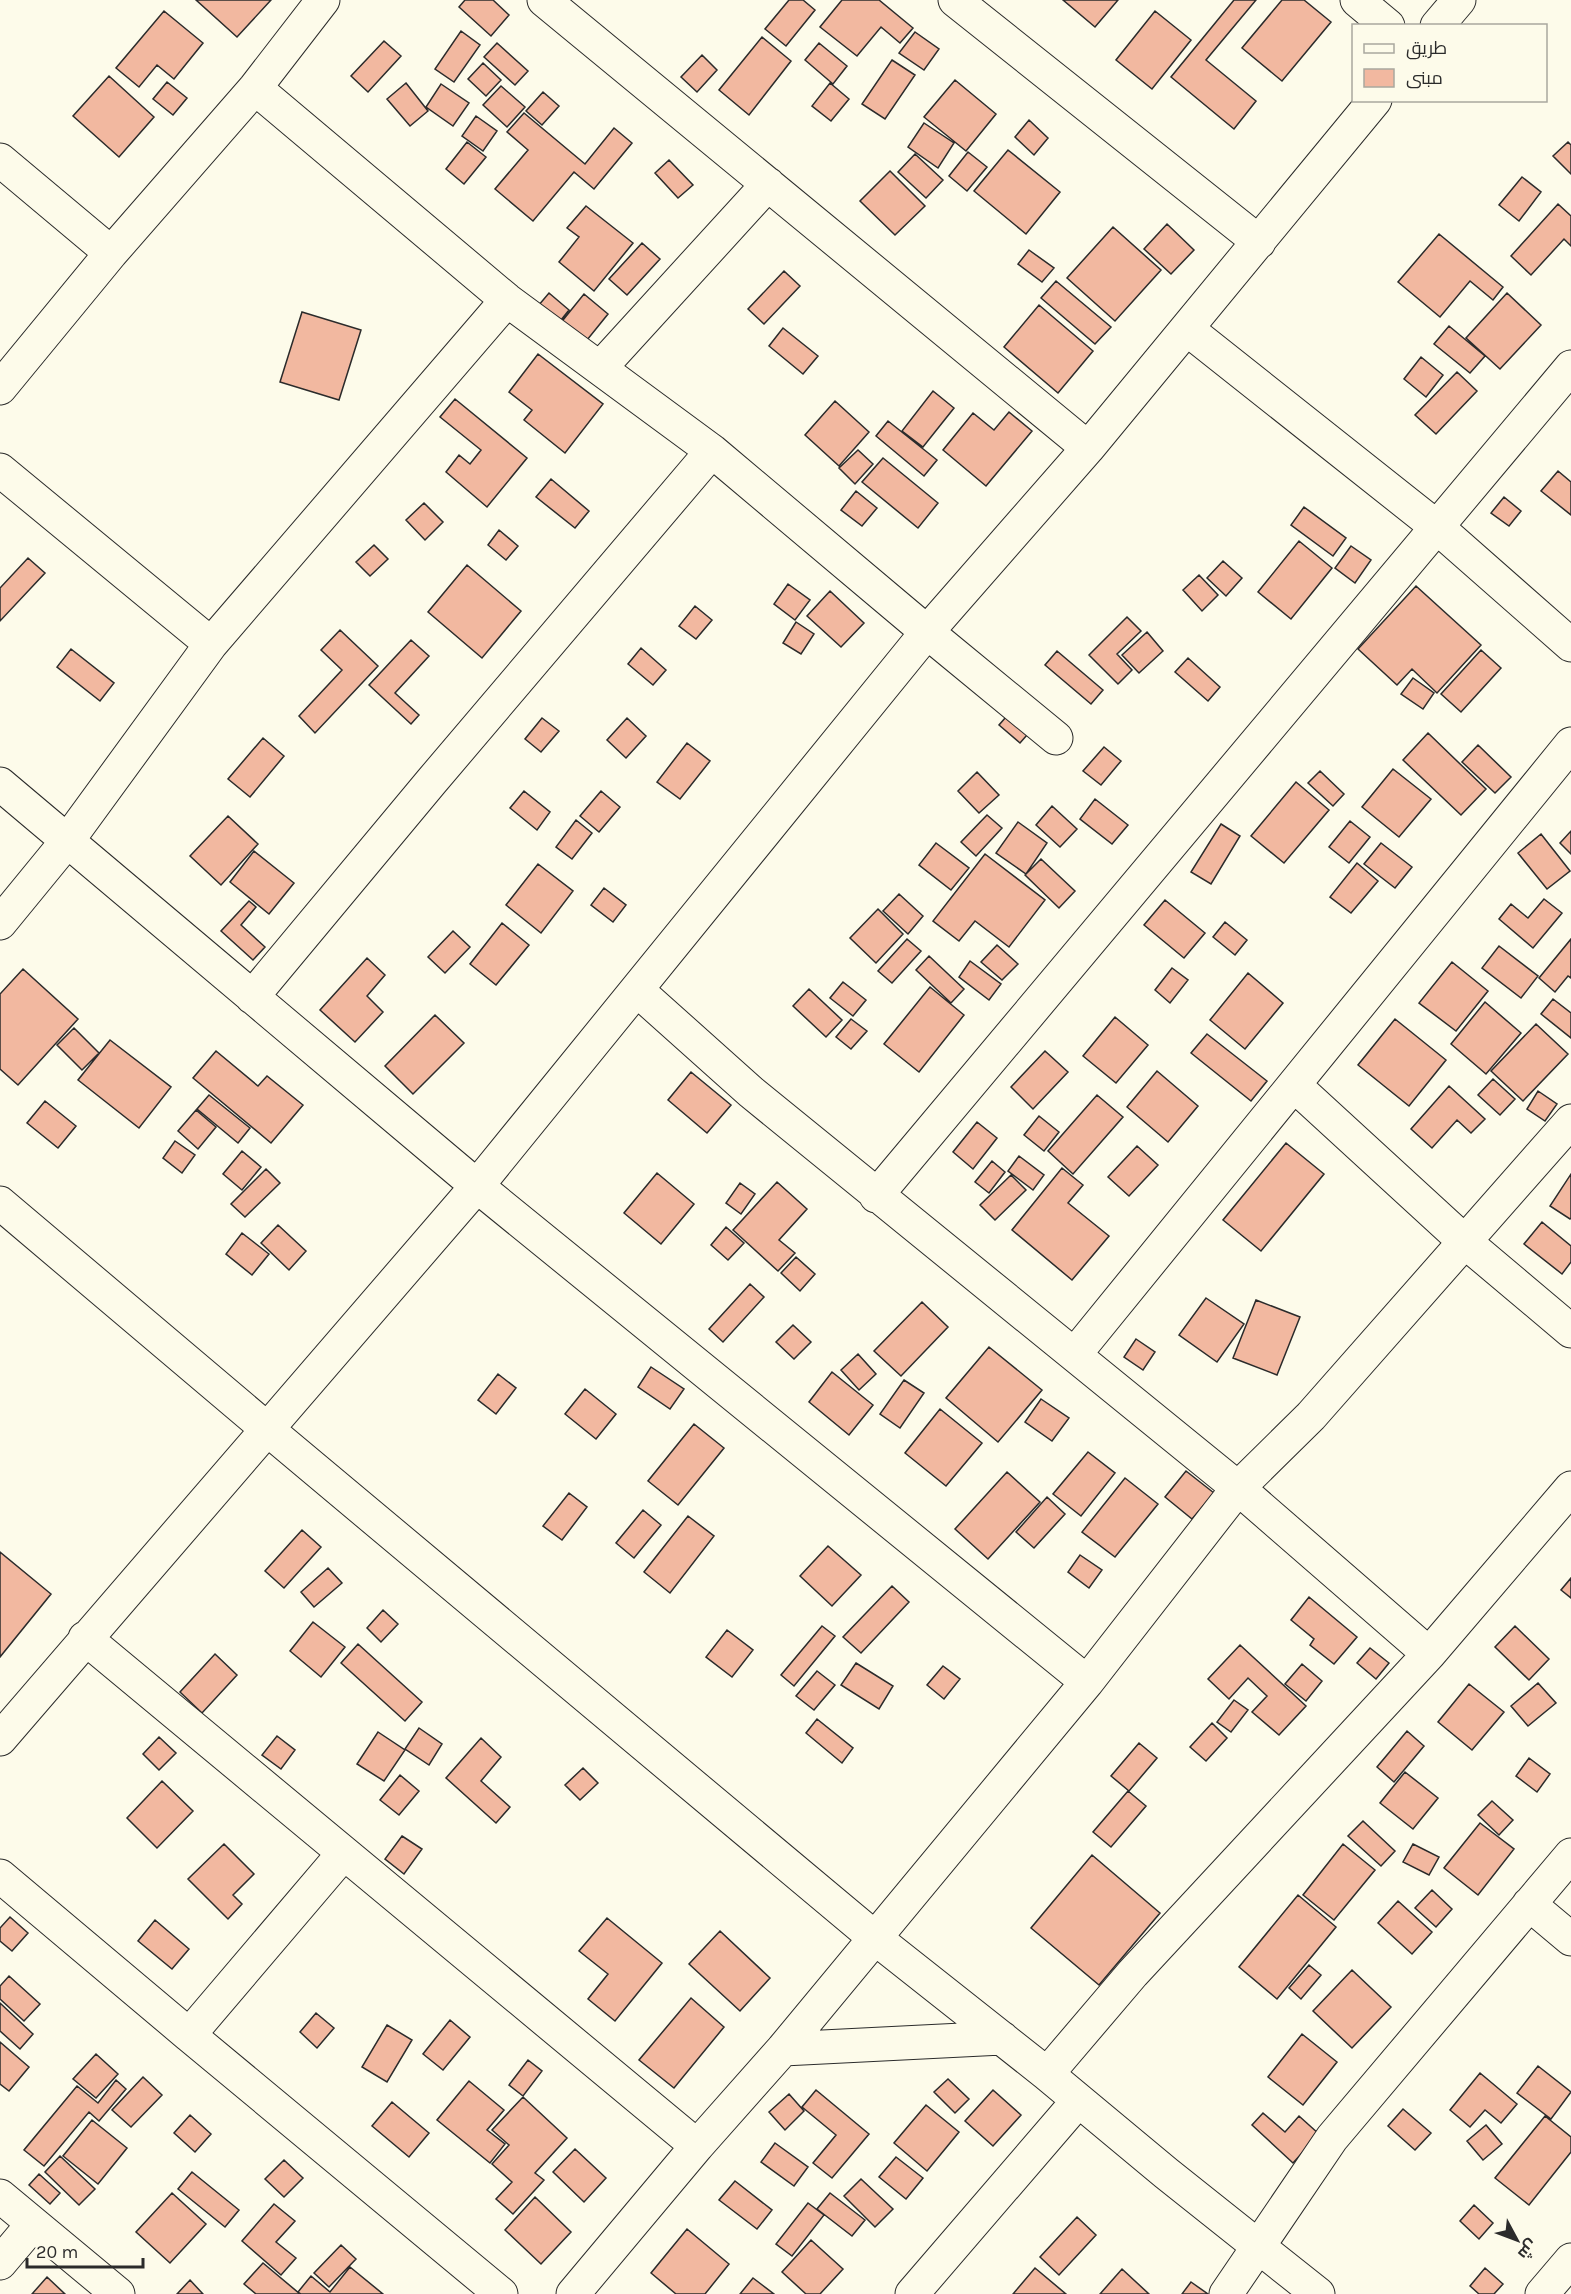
<svg xmlns="http://www.w3.org/2000/svg" width="1571" height="2294" font-family="Karla,Cairo,sans-serif">
<style>
.building{fill:#f2b8a0;stroke:#2b2b2b;stroke-width:1.5}
.lines{fill:none;stroke-linecap:round;stroke-linejoin:round}
.minor-casing{stroke:#2b2b2b;stroke-width:35}
.minor{stroke:#fdfbea;stroke-width:33}
</style>
<rect width="100%" height="100%" fill="#fdfbea"/>
<path class="building" d="M196,0H271L237,37Z
M465,0H493L509,15L491,36L459,7Z
M789,0H803L815,10L786,46L765,29Z
M842,0H879L913,28L900,43L881,27L857,56L820,27Z
M1063,0H1118L1095,27Z
M1234,0H1256L1206,60L1256,101L1234,129L1171,77Z
M1282,0H1304L1331,22L1282,81L1242,48Z
M164,11L203,43L174,79L157,65L139,87L116,68Z
M1155,11L1191,40L1152,89L1116,60Z
M461,31L480,45L454,82L435,69Z
M915,32L939,49L924,70L899,53Z
M762,37L791,61L749,115L719,90Z
M384,41L401,56L368,92L351,76Z
M497,43L528,71L515,85L484,57Z
M819,43L847,66L833,84L805,60Z
M702,55L717,70L697,92L681,77Z
M892,60L915,75L885,119L862,104Z
M483,63L501,80L486,96L468,79Z
M109,76L154,117L119,157L73,116Z
M955,80L996,114L966,151L924,117Z
M167,82L187,98L173,115L153,99Z
M406,83L428,111L410,126L387,99Z
M830,83L849,99L831,121L812,106Z
M441,84L469,103L453,126L426,107Z
M501,86L525,107L507,127L483,105Z
M543,92L559,106L542,125L526,111Z
M524,113L585,164L614,128L632,143L594,189L574,172L533,221L495,189L528,150L507,132Z
M476,116L497,131L483,151L462,136Z
M1029,120L1048,138L1034,155L1015,137Z
M924,123L954,143L938,168L908,147Z
M467,142L486,157L464,184L446,169Z
M1568,142L1571,145V174L1553,156Z
M1008,150L1060,192L1026,234L974,191Z
M968,152L987,167L967,191L949,176Z
M915,154L943,180L926,198L898,172Z
M669,160L693,185L678,198L655,173Z
M890,171L925,206L895,235L860,201Z
M1522,177L1541,192L1519,221L1499,205Z
M1558,204L1571,216V246L1564,239L1531,275L1511,256Z
M586,206L633,243L594,291L559,262L579,237L567,228Z
M1167,224L1194,250L1171,274L1144,249Z
M1113,227L1161,270L1115,321L1067,278Z
M1439,234L1503,287L1493,300L1470,281L1440,317L1398,282Z
M642,243L660,259L627,295L609,279Z
M1029,250L1054,268L1042,282L1018,264Z
M784,271L800,286L764,324L748,309Z
M1056,281L1111,327L1095,344L1041,298Z
M549,293L569,310L553,330L533,312Z
M1507,293L1541,325L1500,369L1466,338Z
M584,294L608,314L583,345L559,325Z
M1039,305L1093,351L1058,393L1004,347Z
M302,312L361,330L339,400L280,382Z
M1449,326L1485,356L1470,373L1434,344Z
M783,328L818,356L803,374L769,346Z
M538,354L603,404L565,453L524,420L532,410L509,392Z
M1421,357L1443,375L1426,397L1404,379Z
M1457,372L1477,391L1436,434L1415,415Z
M933,391L954,408L923,447L902,431Z
M455,399L527,458L487,507L446,472L459,455L470,464L481,450L440,417Z
M835,401L869,432L839,466L805,435Z
M1009,412L1032,431L986,486L943,450L973,413L994,430Z
M888,421L937,460L924,476L876,436Z
M858,450L873,464L855,484L839,468Z
M883,458L938,503L918,528L862,482Z
M1558,471L1571,482V515L1541,491Z
M551,479L589,511L575,528L536,497Z
M856,491L877,508L862,526L841,510Z
M1504,497L1521,511L1509,526L1491,513Z
M424,503L443,522L425,540L406,520Z
M1304,507L1346,538L1333,556L1291,525Z
M499,530L518,546L506,560L488,545Z
M1299,541L1332,568L1291,619L1258,592Z
M374,545L388,559L370,576L356,562Z
M1351,546L1371,560L1355,583L1335,568Z
M28,558L45,573L0,621V588Z
M1223,561L1242,578L1226,596L1207,578Z
M467,565L521,611L482,658L428,612Z
M1199,575L1218,595L1202,611L1183,590Z
M788,584L810,600L795,620L774,604Z
M1416,586L1481,645L1437,693L1412,669L1397,685L1358,649Z
M830,591L864,623L841,647L807,616Z
M695,606L712,620L696,639L679,626Z
M1127,617L1141,631L1117,654L1132,670L1118,684L1089,655Z
M796,622L814,634L801,654L783,643Z
M340,630L378,666L315,733L299,716L342,670L321,650Z
M1147,632L1163,651L1139,673L1122,655Z
M411,640L429,656L395,693L419,715L411,724L369,685Z
M641,648L666,670L653,685L628,664Z
M71,649L114,683L100,701L57,667Z
M1481,650L1501,668L1461,712L1441,694Z
M1057,651L1103,690L1091,704L1045,665Z
M1188,658L1220,687L1208,701L1175,672Z
M1413,678L1434,693L1423,709L1401,694Z
M1013,709L1034,727L1020,743L999,725Z
M542,718L559,731L541,752L525,739Z
M627,718L646,736L626,758L607,740Z
M1428,733L1486,789L1461,815L1403,760Z
M263,738L284,756L250,797L228,779Z
M687,743L710,761L680,799L657,782Z
M1478,745L1511,777L1495,793L1462,762Z
M1104,747L1121,761L1101,785L1083,771Z
M1393,769L1431,799L1399,837L1362,807Z
M1320,771L1344,794L1333,806L1308,783Z
M977,772L999,795L979,813L958,791Z
M1296,782L1329,810L1284,863L1251,836Z
M524,791L550,812L537,830L510,808Z
M601,791L620,807L599,832L580,816Z
M1095,799L1128,825L1112,844L1080,819Z
M1052,806L1077,829L1060,847L1036,825Z
M987,815L1002,828L976,856L961,842Z
M228,816L258,844L221,885L190,856Z
M576,820L592,833L572,859L556,847Z
M1350,821L1370,837L1349,863L1329,847Z
M1018,822L1047,843L1026,874L996,853Z
M1221,824L1240,836L1211,884L1191,872Z
M1571,831V854L1560,843Z
M1541,834L1570,871L1547,889L1518,853Z
M936,843L969,868L951,890L919,865Z
M1381,843L1412,867L1395,888L1364,864Z
M254,851L294,883L269,914L230,882Z
M985,854L1045,900L1009,947L975,921L959,941L933,921Z
M1041,859L1075,891L1059,908L1025,875Z
M1357,863L1378,881L1351,913L1330,897Z
M538,864L573,891L541,933L506,905Z
M604,888L626,905L613,922L591,905Z
M899,894L923,916L908,934L883,911Z
M1544,899L1562,913L1533,948L1499,919L1511,904L1528,918Z
M1165,900L1205,933L1184,958L1144,925Z
M249,901L256,907L241,925L265,947L253,960L221,931Z
M878,909L903,934L876,963L850,938Z
M1225,922L1247,940L1235,955L1213,937Z
M502,923L529,945L496,985L470,964Z
M453,931L470,947L445,973L428,957Z
M907,939L921,951L892,983L878,971Z
M1571,939V978L1568,976L1555,992L1539,978Z
M997,945L1018,964L1002,980L981,962Z
M1499,946L1538,976L1521,998L1482,968Z
M929,956L964,989L951,1003L916,970Z
M367,958L385,975L367,996L383,1012L355,1042L320,1010Z
M970,961L1001,984L989,1000L959,977Z
M1452,962L1488,991L1456,1031L1419,1003Z
M1172,968L1188,980L1170,1003L1155,990Z
M23,969L78,1019L18,1085L0,1069V994Z
M1248,973L1283,1003L1245,1049L1210,1020Z
M843,982L866,1000L853,1016L830,998Z
M930,987L964,1015L919,1072L884,1044Z
M809,989L842,1020L826,1037L793,1006Z
M1553,999L1571,1013V1038L1541,1014Z
M1485,1002L1521,1033L1486,1074L1451,1044Z
M435,1015L464,1043L413,1094L385,1066Z
M1115,1017L1148,1045L1116,1083L1083,1056Z
M851,1019L867,1031L851,1049L836,1037Z
M1395,1019L1446,1060L1409,1106L1358,1065Z
M1536,1024L1568,1054L1523,1101L1491,1071Z
M74,1028L99,1053L82,1070L57,1045Z
M1207,1034L1267,1081L1251,1101L1191,1053Z
M110,1040L171,1087L139,1128L78,1080Z
M216,1051L258,1086L267,1076L303,1105L271,1143L193,1078Z
M1045,1051L1068,1072L1033,1109L1011,1087Z
M1157,1071L1198,1106L1168,1142L1127,1107Z
M691,1072L731,1105L707,1133L668,1100Z
M1493,1079L1515,1099L1500,1115L1478,1095Z
M1449,1086L1485,1119L1471,1133L1457,1120L1432,1148L1411,1129Z
M1538,1091L1557,1104L1545,1121L1527,1109Z
M209,1095L250,1128L238,1143L197,1109Z
M1097,1095L1123,1117L1073,1174L1048,1151Z
M45,1101L76,1126L58,1148L27,1123Z
M196,1110L216,1127L198,1149L178,1131Z
M1039,1116L1059,1132L1044,1151L1024,1135Z
M977,1122L997,1138L973,1169L953,1152Z
M175,1141L195,1155L182,1173L163,1158Z
M1286,1143L1324,1174L1261,1251L1223,1220Z
M1137,1146L1158,1165L1129,1196L1108,1177Z
M242,1151L261,1167L242,1190L223,1174Z
M1019,1156L1044,1175L1033,1190L1008,1171Z
M992,1161L1005,1172L989,1193L975,1182Z
M1062,1168L1083,1185L1068,1203L1109,1236L1072,1280L1012,1230Z
M266,1169L280,1183L245,1217L231,1204Z
M657,1173L694,1204L661,1244L624,1213Z
M1571,1174V1218L1570,1219L1550,1206Z
M1011,1175L1026,1190L995,1220L980,1205Z
M777,1182L807,1209L779,1240L795,1253L778,1271L733,1230Z
M740,1183L755,1194L741,1214L726,1203Z
M1542,1222L1571,1246V1262L1562,1274L1524,1244Z
M278,1225L306,1251L289,1270L261,1243Z
M726,1227L744,1243L728,1260L711,1245Z
M242,1233L269,1254L252,1275L226,1254Z
M796,1257L815,1274L800,1291L781,1273Z
M750,1284L764,1297L723,1342L709,1329Z
M1206,1298L1244,1324L1217,1362L1179,1335Z
M1256,1300L1300,1317L1277,1375L1233,1358Z
M922,1302L948,1327L901,1376L874,1351Z
M793,1325L811,1342L794,1359L776,1342Z
M1136,1339L1155,1352L1143,1370L1124,1357Z
M989,1347L1042,1390L998,1442L946,1398Z
M858,1354L876,1374L859,1390L841,1370Z
M651,1367L684,1389L670,1409L638,1387Z
M832,1372L873,1405L849,1435L809,1402Z
M498,1374L516,1388L496,1414L478,1400Z
M904,1380L924,1393L900,1428L880,1414Z
M585,1389L616,1414L596,1439L565,1414Z
M1041,1399L1069,1418L1052,1441L1025,1422Z
M940,1409L982,1443L946,1486L905,1453Z
M694,1424L724,1448L678,1505L648,1481Z
M1088,1452L1115,1473L1081,1516L1053,1494Z
M1186,1471L1214,1493L1192,1519L1165,1497Z
M1007,1472L1040,1502L988,1559L955,1529Z
M1125,1478L1158,1504L1115,1557L1082,1532Z
M569,1493L587,1507L562,1540L543,1526Z
M1047,1497L1065,1514L1034,1548L1016,1532Z
M643,1510L661,1525L634,1558L616,1543Z
M688,1516L714,1536L670,1593L644,1572Z
M302,1530L321,1547L284,1588L265,1571Z
M828,1546L861,1575L832,1606L800,1576Z
M0,1552L51,1594L0,1657Z
M1080,1555L1102,1570L1089,1588L1068,1572Z
M328,1568L342,1583L314,1607L301,1592Z
M1571,1578V1598L1561,1590Z
M892,1586L909,1602L861,1653L843,1637Z
M1309,1597L1357,1637L1334,1664L1310,1645L1314,1639L1291,1620Z
M383,1610L398,1624L381,1642L367,1628Z
M313,1622L345,1647L321,1677L290,1651Z
M822,1626L835,1636L794,1686L781,1675Z
M1515,1626L1549,1659L1529,1680L1495,1647Z
M727,1630L753,1650L732,1677L706,1657Z
M358,1644L422,1702L405,1721L341,1663Z
M1240,1645L1306,1706L1279,1735L1252,1712L1267,1696L1248,1678L1229,1699L1208,1679Z
M1370,1648L1389,1663L1376,1679L1357,1663Z
M215,1654L237,1675L202,1713L180,1692Z
M856,1663L893,1686L879,1709L841,1685Z
M1302,1664L1322,1681L1306,1701L1285,1684Z
M943,1666L960,1679L944,1699L927,1685Z
M817,1671L835,1685L814,1710L796,1696Z
M1538,1683L1556,1703L1528,1726L1511,1706Z
M1469,1684L1504,1712L1472,1750L1438,1722Z
M1234,1700L1248,1710L1231,1732L1217,1722Z
M817,1719L853,1748L842,1763L806,1733Z
M1212,1723L1227,1738L1206,1761L1190,1747Z
M419,1728L442,1744L429,1765L405,1749Z
M1407,1731L1424,1746L1394,1782L1377,1767Z
M378,1732L405,1750L384,1781L357,1764Z
M277,1736L295,1750L281,1769L262,1755Z
M159,1737L176,1753L159,1770L143,1754Z
M481,1738L501,1757L481,1781L510,1807L496,1823L446,1778Z
M1139,1743L1157,1758L1129,1791L1111,1776Z
M1529,1758L1550,1774L1537,1792L1516,1776Z
M583,1768L598,1783L580,1800L565,1785Z
M1405,1772L1438,1798L1413,1829L1380,1803Z
M400,1775L419,1791L399,1815L380,1800Z
M162,1781L193,1811L157,1848L127,1818Z
M1128,1791L1146,1806L1111,1847L1093,1832Z
M1492,1801L1513,1820L1499,1835L1478,1815Z
M1363,1821L1395,1851L1381,1866L1348,1836Z
M1480,1823L1514,1849L1478,1895L1444,1868Z
M402,1836L422,1849L404,1874L385,1859Z
M224,1844L254,1874L233,1895L242,1904L228,1919L188,1879Z
M1343,1844L1375,1870L1334,1920L1303,1895Z
M1413,1844L1439,1857L1429,1875L1403,1862Z
M1092,1855L1160,1913L1099,1985L1031,1928Z
M1432,1890L1452,1909L1436,1927L1415,1908Z
M1298,1895L1336,1927L1277,1999L1239,1967Z
M1398,1901L1432,1932L1412,1954L1378,1923Z
M10,1917L28,1933L12,1951L0,1941V1928Z
M607,1918L662,1963L615,2021L588,1999L608,1974L579,1951Z
M155,1920L189,1949L172,1969L138,1941Z
M720,1931L770,1978L740,2011L689,1964Z
M1309,1965L1321,1975L1301,1999L1289,1988Z
M1352,1970L1391,2007L1352,2048L1313,2011Z
M9,1976L40,2004L24,2021L0,1999V1986Z
M691,1998L724,2027L674,2088L639,2060Z
M0,2003L33,2034L20,2049L0,2031Z
M316,2013L334,2028L317,2048L300,2032Z
M450,2020L470,2037L443,2070L423,2054Z
M387,2025L412,2040L387,2082L362,2067Z
M1302,2034L1337,2062L1303,2105L1268,2077Z
M0,2042L29,2067L9,2091L0,2084Z
M96,2054L118,2074L96,2098L73,2079Z
M528,2060L542,2071L523,2096L509,2085Z
M1538,2066L1571,2092L1551,2119L1517,2093Z
M1480,2073L1517,2104L1501,2123L1485,2110L1470,2127L1450,2110Z
M143,2077L162,2095L131,2127L112,2110Z
M948,2079L969,2099L955,2113L934,2092Z
M116,2080L126,2089L99,2121L89,2112L44,2166L24,2150L77,2086L98,2103Z
M469,2081L504,2110L487,2130L505,2144L490,2163L437,2120Z
M816,2090L869,2134L832,2178L813,2163L836,2135L802,2107Z
M993,2090L1021,2115L993,2146L965,2121Z
M789,2094L804,2111L785,2130L769,2112Z
M523,2097L567,2138L535,2173L544,2180L513,2214L496,2199L512,2182L492,2164L509,2145L492,2130Z
M392,2102L429,2133L409,2157L372,2126Z
M926,2105L959,2132L927,2171L894,2143Z
M1403,2109L1431,2133L1415,2150L1388,2126Z
M1263,2113L1285,2132L1299,2116L1319,2134L1293,2163L1252,2125Z
M190,2115L211,2134L195,2152L174,2133Z
M1545,2116L1571,2137V2152L1529,2205L1495,2178Z
M92,2120L127,2148L98,2184L63,2156Z
M1486,2125L1502,2144L1483,2160L1467,2141Z
M775,2143L808,2167L794,2186L761,2162Z
M575,2149L606,2178L584,2202L553,2172Z
M60,2156L95,2189L79,2205L45,2172Z
M896,2157L923,2178L906,2199L879,2177Z
M284,2160L303,2178L284,2197L265,2179Z
M192,2172L239,2210L225,2227L178,2189Z
M39,2174L60,2193L50,2204L29,2185Z
M861,2179L893,2209L875,2227L844,2196Z
M735,2181L772,2210L757,2229L719,2200Z
M172,2193L206,2224L170,2263L136,2232Z
M830,2193L865,2220L852,2236L817,2209Z
M535,2197L571,2232L541,2264L505,2230Z
M808,2203L824,2215L792,2256L776,2244Z
M274,2204L295,2221L276,2242L296,2258L281,2275L242,2241Z
M1474,2205L1493,2223L1479,2239L1460,2221Z
M1077,2217L1096,2235L1059,2275L1040,2257Z
M687,2229L729,2264L705,2294H676L651,2273Z
M811,2240L843,2269L820,2294H806L782,2272Z
M341,2245L356,2259L329,2287L314,2273Z
M263,2263L300,2294H256L244,2284Z
M350,2267L383,2294H301L298,2292L311,2276L330,2292Z
M1035,2268L1066,2294H1013Z
M1485,2268L1503,2284L1494,2294H1479L1470,2286Z
M1122,2269L1149,2294H1100Z
M47,2277L65,2294H32Z
M753,2278L774,2294H740Z
M190,2280L203,2294H177Z
M1191,2282L1208,2294H1182Z"/>
<g class="lines">
<defs>
<path id="minor" d="M544,0L1088,448
M955,0L1259,242
M1357,0L1388,26
M1437,26L1459,0
M255,88L507,300L712,451L927,632L1056,738
M0,160L111,253
M1187,329L1438,528L1571,645
M601,367L768,184
M0,388L111,253L255,88L323,0
M0,470L211,644
M0,784L477,1186L1087,1682
M0,923L68,840L211,644L507,300
M637,990L751,1092L1238,1488L1429,1654
M252,997L431,782L712,451
M1294,1085L1464,1241L1571,1331
M876,1196L1571,367
M0,1203L267,1429L875,1938L1047,2074L1166,2173L1318,2294
M1075,1354L1571,744
M85,1638L697,2146
M0,1739L477,1186L927,632L1088,448L1375,100
M343,1854L189,2035L501,2294
M0,1876L189,2035
M1529,1904L1571,1939
M783,2049L1002,2038
M1047,2074L1133,1973L1429,1654L1571,1488
M0,2196L118,2294
M0,2263L33,2224
M573,2294L697,2146L783,2049L1087,1682L1238,1488L1311,1416L1571,1121
M912,2294L1078,2101
M1226,2294L1332,2138L1571,1855
M1542,2294L1571,2260"/>
</defs>
<use href="#minor" class="minor-casing"/>
<use href="#minor" class="minor"/>
</g>
<rect x="1352" y="24" width="195" height="78" fill="#fdfbea" stroke="#a9a89e" stroke-width="1.5"/>
<rect x="1364" y="44" width="30" height="9" fill="#fdfbea" stroke="#a9a89e" stroke-width="1.5"/>
<text x="1406" y="54" font-size="18" fill="#2b2b2b">طريق</text>
<rect x="1364" y="69" width="30" height="18" fill="#f2b8a0" stroke="#a9a89e" stroke-width="1.5"/>
<text x="1406" y="84" font-size="18" fill="#2b2b2b">مبنى</text>
<g transform="translate(1517 2240) rotate(131)" stroke="#fdfbea" stroke-width="4.5" paint-order="stroke">
<path d="M0-4.5L10 22L0 15L-10 22Z" fill="#2b2b2b"/>
<text y="-9" font-size="16" font-weight="bold" text-anchor="middle" fill="#2b2b2b">ش</text>
</g>
<path d="M27 2258v9h116v-9" fill="none" stroke="#2b2b2b" stroke-width="3"/>
<text x="36" y="2258" font-size="18" fill="#2b2b2b" stroke="#fdfbea" stroke-width="4.5" paint-order="stroke">20 m</text>
</svg>
